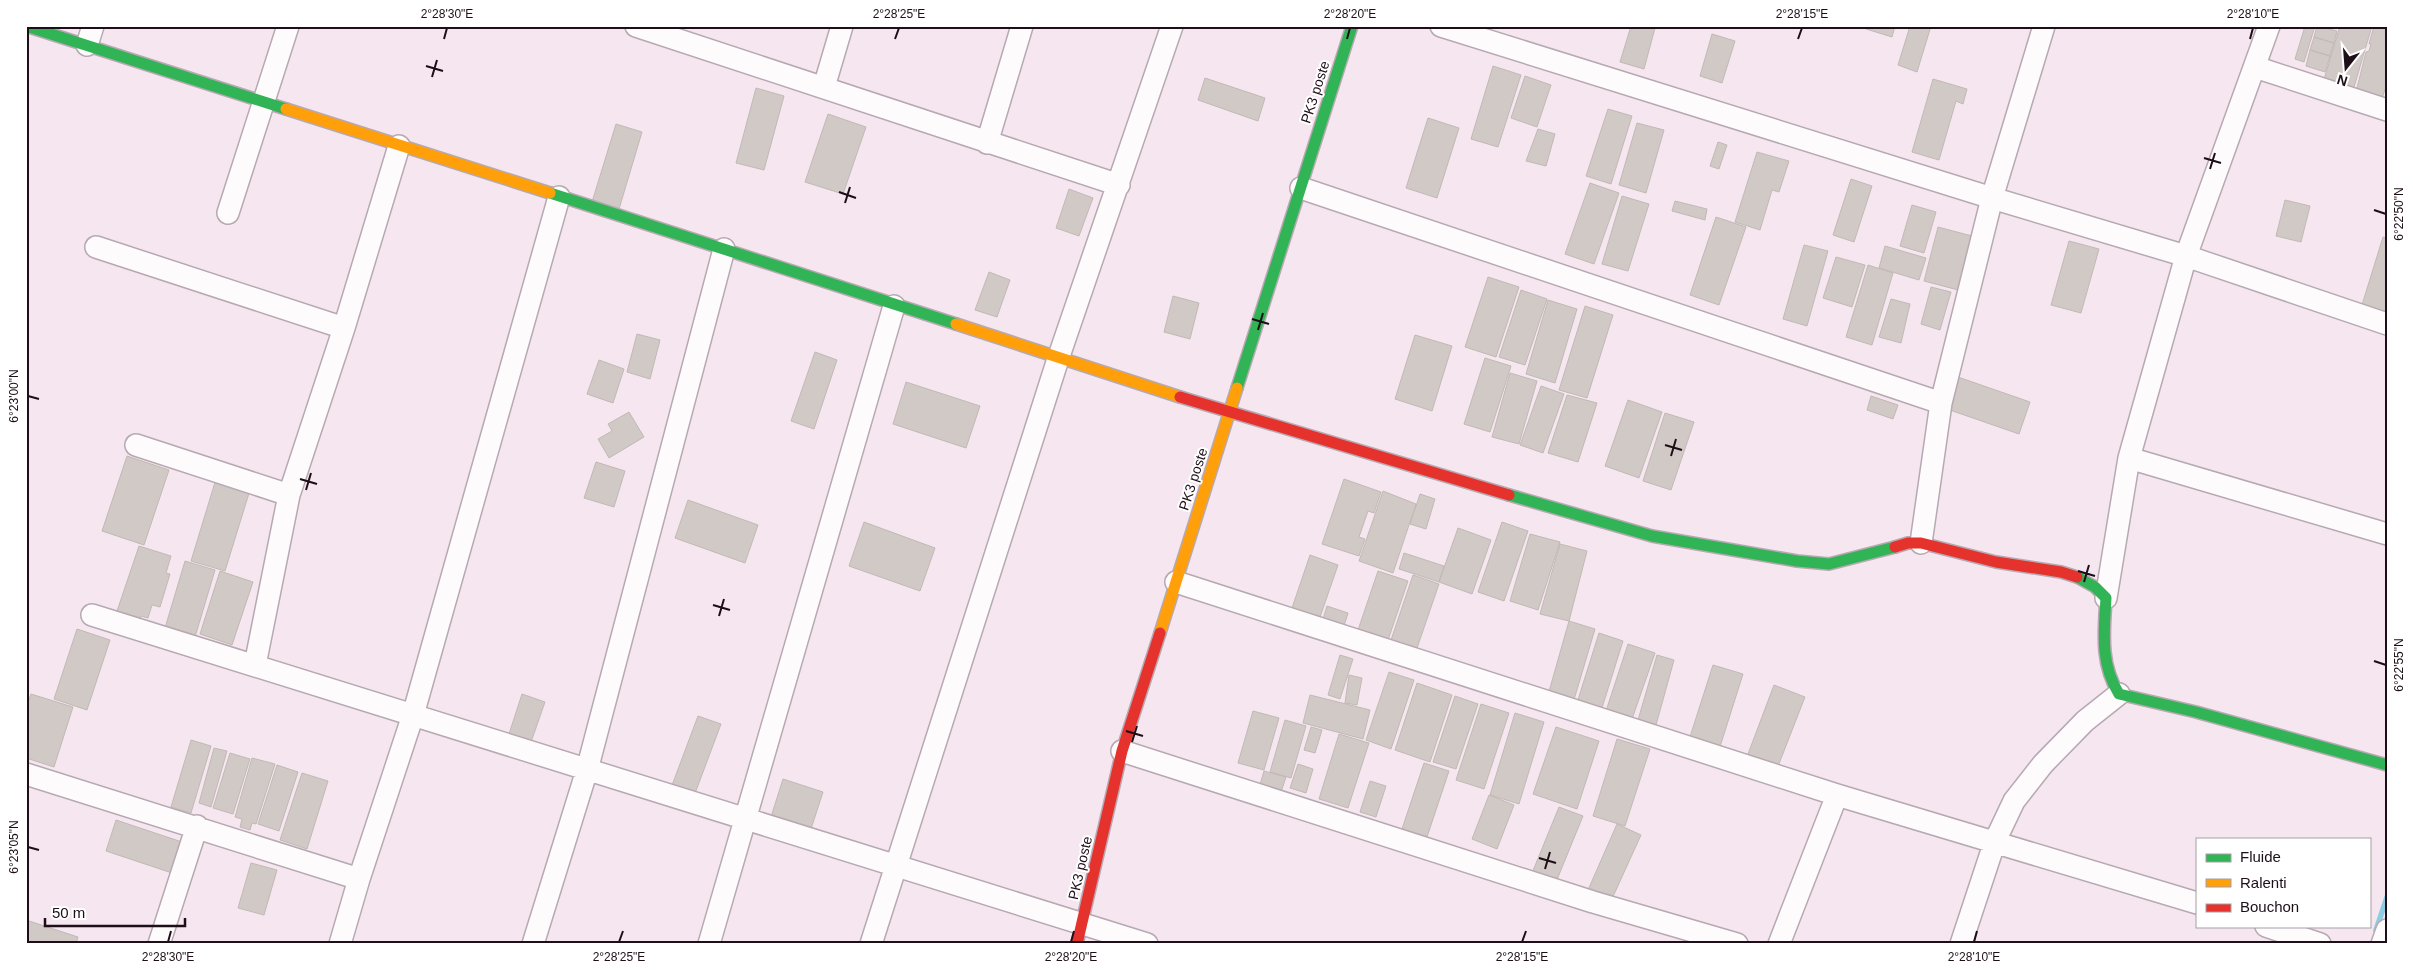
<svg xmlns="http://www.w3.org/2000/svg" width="2413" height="970" font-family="Helvetica,sans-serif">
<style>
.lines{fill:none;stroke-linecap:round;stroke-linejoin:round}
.stream{stroke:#8dcde3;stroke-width:5.5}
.building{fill:#d1c9c5;stroke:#c2b9b5}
.street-casing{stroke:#b7a9b2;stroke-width:24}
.fast-casing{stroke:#b7a9b2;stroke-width:14}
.slow-casing{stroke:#b7a9b2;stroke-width:14}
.jam-casing{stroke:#b7a9b2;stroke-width:14}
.street{stroke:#fefbfd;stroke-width:21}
.fast{stroke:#30b455;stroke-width:11}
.slow{stroke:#ff9f0a;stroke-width:11}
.jam{stroke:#e5322d;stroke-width:11}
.ticks{fill:none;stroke:#1d0e18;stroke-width:2}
.labels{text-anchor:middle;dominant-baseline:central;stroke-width:4;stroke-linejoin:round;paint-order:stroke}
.street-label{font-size:14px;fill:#1d0e18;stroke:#fff}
.neatline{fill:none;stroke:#1d0e18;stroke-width:2}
.ticks-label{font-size:12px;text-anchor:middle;fill:#1d0e18}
</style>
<rect width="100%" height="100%" fill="#f5e6f0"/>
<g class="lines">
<path class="stream" d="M2376,930L2387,897"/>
</g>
<path class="building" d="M1631,26L1655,28L1644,69L1620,62Z
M1867,26H1895L1892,37L1866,29Z
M1910,26H1931L1917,72L1898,65Z
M2305,26H2315L2304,62L2295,59Z
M2317,26L2337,31L2334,43L2314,37Z
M2340,26H2372L2352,94L2322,86Z
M2374,26H2387V83L2381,102L2355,96L2366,52L2369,51L2371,44H2369Z
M1712,34L1735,41L1722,83L1700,76Z
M2314,37L2334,43L2330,56L2310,50Z
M2310,50L2330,56L2325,72L2306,66Z
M1493,66L1521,75L1498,147L1471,139Z
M1525,76L1551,85L1537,127L1511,118Z
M1205,78L1265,98L1258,121L1198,100Z
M1933,79L1967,89L1963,104L1956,101L1939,160L1912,152Z
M756,88L784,96L764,170L736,163Z
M1608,109L1632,116L1611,184L1586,176Z
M828,114L866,127L843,194L805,182Z
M1428,118L1459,128L1437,198L1406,188Z
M1637,123L1664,130L1646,193L1619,185Z
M616,124L642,132L619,209L592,202Z
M1538,129L1555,134L1546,166L1526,161Z
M1718,142L1727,145L1719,169L1710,166Z
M1757,152L1789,161L1779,192L1772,190L1760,230L1735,222Z
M1851,179L1872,186L1854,242L1833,235Z
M1590,183L1619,193L1594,264L1565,254Z
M1069,189L1093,198L1079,236L1056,228Z
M1622,196L1649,204L1628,271L1602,264Z
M2285,200L2310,206L2301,242L2276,236Z
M1675,201L1707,209L1705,220L1672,211Z
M1912,205L1936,212L1924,253L1900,246Z
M1716,217L1746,227L1719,305L1690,295Z
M1938,227L1972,236L1958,290L1924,281Z
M2383,237L2387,238V316L2361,308Z
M2069,241L2099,249L2081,313L2051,305Z
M1804,245L1828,251L1807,326L1783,319Z
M1885,246L1926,258L1919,280L1879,268Z
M1836,257L1865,265L1852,307L1823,298Z
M1868,265L1893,273L1872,345L1846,337Z
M989,272L1010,280L997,317L975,310Z
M1488,277L1519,287L1496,357L1465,347Z
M1931,287L1951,292L1940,330L1921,324Z
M1521,290L1547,299L1525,365L1499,357Z
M1173,296L1199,303L1190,339L1164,332Z
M1891,299L1910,304L1901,343L1879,337Z
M1548,300L1577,309L1555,383L1526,374Z
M1585,306L1613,315L1587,398L1559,390Z
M637,334L660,340L650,379L627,372Z
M1415,335L1452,346L1432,411L1395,399Z
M815,352L837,360L814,429L791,421Z
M1485,358L1511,366L1490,432L1464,424Z
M599,360L624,369L613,403L587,394Z
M1510,373L1537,381L1519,444L1492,437Z
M1955,376L2030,402L2019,434L1944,408Z
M906,382L980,406L966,448L893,424Z
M1541,386L1564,394L1543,453L1520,445Z
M1567,395L1597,403L1578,462L1548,453Z
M1871,396L1898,405L1893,419L1867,410Z
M1628,400L1662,412L1639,478L1605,466Z
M629,412L644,437L609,458L598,439L612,431L608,424Z
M1665,413L1694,422L1671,490L1643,481Z
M127,456L169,470L144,545L102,531Z
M596,462L625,471L614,507L584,498Z
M216,479L250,490L225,571L191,561Z
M1344,479L1381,492L1374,513L1368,511L1359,537L1365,539L1359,556L1322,544Z
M1383,491L1416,504L1393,573L1359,561Z
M1420,494L1435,499L1426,529L1410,524Z
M688,500L758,525L745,563L675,538Z
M864,522L935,548L920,591L849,566Z
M1502,522L1528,531L1504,601L1478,592Z
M1458,528L1491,540L1472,594L1439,582Z
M1530,534L1560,542L1538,610L1510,601Z
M1560,544L1587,551L1569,621L1540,614Z
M139,546L171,556L166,573L170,574L160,607L152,605L148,618L141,616L139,625L115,617Z
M1404,553L1444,566L1439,582L1399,569Z
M1310,555L1338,565L1319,620L1291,611Z
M185,561L215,570L195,637L165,628Z
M220,571L253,582L232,645L200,634Z
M1378,571L1408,581L1386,646L1356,636Z
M1413,575L1439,584L1416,651L1390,643Z
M1327,606L1348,613L1344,626L1323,619Z
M1569,621L1595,629L1573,703L1548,695Z
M77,629L110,640L87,710L54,699Z
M1599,633L1623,641L1601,711L1577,703Z
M1628,644L1655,653L1632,719L1606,711Z
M1340,655L1353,659L1340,699L1328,695Z
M1657,655L1674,660L1656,725L1638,720Z
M1713,665L1743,674L1718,753L1688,743Z
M1389,672L1414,680L1391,749L1366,740Z
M1349,675L1362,678L1357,705L1345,703Z
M1417,683L1452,695L1430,762L1395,750Z
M1774,685L1805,697L1775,774L1745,762Z
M31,694L73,707L54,767L26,758V708Z
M522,694L545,702L531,742L509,734Z
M1310,695L1370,710L1363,739L1303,723Z
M1455,696L1478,704L1456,769L1433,762Z
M1481,704L1509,713L1484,789L1456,780Z
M1253,711L1279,718L1264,770L1238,763Z
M1515,713L1544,722L1519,804L1490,795Z
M698,716L721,724L694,796L671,788Z
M1285,720L1306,726L1291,778L1270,772Z
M1311,727L1322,730L1315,753L1304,750Z
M1556,727L1599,741L1577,809L1533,794Z
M1339,734L1369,743L1348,808L1319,799Z
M1617,739L1650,749L1625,826L1593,816Z
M191,740L211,746L191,813L171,807Z
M214,748L227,751L211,807L199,803Z
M230,753L250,759L233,814L213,808Z
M252,758L275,764L256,824L252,823L250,830L240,827L242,819L235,817Z
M1424,763L1449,771L1427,837L1402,829Z
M1298,764L1313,769L1306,793L1290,788Z
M277,765L298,772L279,831L258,824Z
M1264,771L1286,777L1280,795L1259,788Z
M302,773L328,781L307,849L280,840Z
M783,779L823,792L810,832L770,820Z
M1370,781L1386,786L1376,817L1360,812Z
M1489,795L1514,805L1497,849L1472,839Z
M1559,807L1583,816L1554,887L1530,878Z
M116,820L182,842L172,873L106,851Z
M1617,824L1641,835L1611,901L1588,890Z
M251,863L277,870L264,915L238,908Z
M26,920L78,937L76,944H26Z"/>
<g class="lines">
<defs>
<path id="street" d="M636,26L1119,185
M1441,26L1992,198L2186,256L2387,324
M87,45L93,26
M2255,67L2387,110
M824,87L842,26
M987,143L1022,26
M1301,188L1941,403
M228,213L288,26
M96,247L344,328
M136,445L289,495
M2129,458L2387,534
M1921,543L1941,403L1992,198L2044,26
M1176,582L1837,795L2197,903
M2106,598L2129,458L2186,256L2269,26
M92,615L1147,944
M255,665L289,495L344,328L399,146
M1122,751L1593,902L1737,944
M26,774L359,879
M2266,926L2320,944
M159,944L197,826
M340,944L359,879L413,715L559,197
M533,944L587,770L724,249
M709,944L894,306
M871,944L1058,359L1172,26
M1779,944L1837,795
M1961,944L1995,841L2014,801L2043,764L2085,721L2119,694
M2382,944L2387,930"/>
<path id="fast" d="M26,26L286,109
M550,193L956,324
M1237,388L1352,26
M1509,495L1652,536L1797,561L1829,564L1895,547
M2077,577L2095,587L2106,598C2104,632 2100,664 2119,694L2196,712L2387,765"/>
<path id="slow" d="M286,109L550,193
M956,324L1180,397
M1160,633L1237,388"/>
<path id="jam" d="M1180,397L1509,495
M1895,547L1908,543H1921L1996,562L2061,572L2077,577
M1077,944L1122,751L1160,633"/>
</defs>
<use href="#street" class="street-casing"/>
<use href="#fast" class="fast-casing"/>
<use href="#slow" class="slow-casing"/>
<use href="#jam" class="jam-casing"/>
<use href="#street" class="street"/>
<use href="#fast" class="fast"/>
<use href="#slow" class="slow"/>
<use href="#jam" class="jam"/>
</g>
<path class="ticks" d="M444,39L447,28M895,39L899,28M1347,39L1350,28M1798,39L1802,28M2250,39L2253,28M426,66L443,71M432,77L437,60M2204,158L2221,163M2210,169L2215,153M839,192L856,198M845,203L850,187M2374,210L2386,214M1252,319L1269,324M1258,330L1263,313M28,396L39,399M1665,445L1682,450M1671,456L1676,439M300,479L317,484M306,490L311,473M2078,571L2095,576M2084,582L2089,565M713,605L730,610M719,616L724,599M2374,661L2386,665M1126,731L1143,736M1132,742L1137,726M28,847L39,850M1539,858L1556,863M1545,869L1550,852M168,942L171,931M619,942L623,931M1071,942L1074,931M1522,942L1526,931M1974,942L1977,931"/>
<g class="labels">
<g class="street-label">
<text transform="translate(1315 92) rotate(-72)">PK3 poste</text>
<text transform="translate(1193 479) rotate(-72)">PK3 poste</text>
<text transform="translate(1080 868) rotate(-77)">PK3 poste</text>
</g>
</g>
<rect width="2413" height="970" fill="none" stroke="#ffffff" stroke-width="55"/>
<rect x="2196" y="838" width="175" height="90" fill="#ffffff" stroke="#a59fa3"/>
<rect x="2206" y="854" width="25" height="8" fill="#30b455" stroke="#a59fa3"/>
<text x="2240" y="862" font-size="15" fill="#1d0e18">Fluide</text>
<rect x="2206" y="879" width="25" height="8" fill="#ff9f0a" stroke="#a59fa3"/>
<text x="2240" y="888" font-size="15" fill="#1d0e18">Ralenti</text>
<rect x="2206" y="904" width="25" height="8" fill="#e5322d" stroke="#a59fa3"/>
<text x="2240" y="912" font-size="15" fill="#1d0e18">Bouchon</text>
<g transform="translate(2346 68) rotate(197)" stroke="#ffffff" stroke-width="4" paint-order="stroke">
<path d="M0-4L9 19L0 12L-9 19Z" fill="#1d0e18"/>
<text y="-8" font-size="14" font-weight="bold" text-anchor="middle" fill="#1d0e18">N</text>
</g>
<path d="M45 918v8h140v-8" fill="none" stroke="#1d0e18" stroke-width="2.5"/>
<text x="52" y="918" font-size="15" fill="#1d0e18" stroke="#ffffff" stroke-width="4" paint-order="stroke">50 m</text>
<rect x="28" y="28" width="2358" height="914" class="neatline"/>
<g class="ticks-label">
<text x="447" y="18">2°28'30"E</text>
<text x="899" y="18">2°28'25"E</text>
<text x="1350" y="18">2°28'20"E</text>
<text x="1802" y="18">2°28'15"E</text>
<text x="2253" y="18">2°28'10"E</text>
<text transform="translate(2399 214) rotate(-90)" y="4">6°22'50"N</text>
<text transform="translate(14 396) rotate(-90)" y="4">6°23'00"N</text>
<text transform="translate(2399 665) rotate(-90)" y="4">6°22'55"N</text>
<text transform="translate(14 847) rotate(-90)" y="4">6°23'05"N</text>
<text x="168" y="961">2°28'30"E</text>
<text x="619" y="961">2°28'25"E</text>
<text x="1071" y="961">2°28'20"E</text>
<text x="1522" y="961">2°28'15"E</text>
<text x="1974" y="961">2°28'10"E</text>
</g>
</svg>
